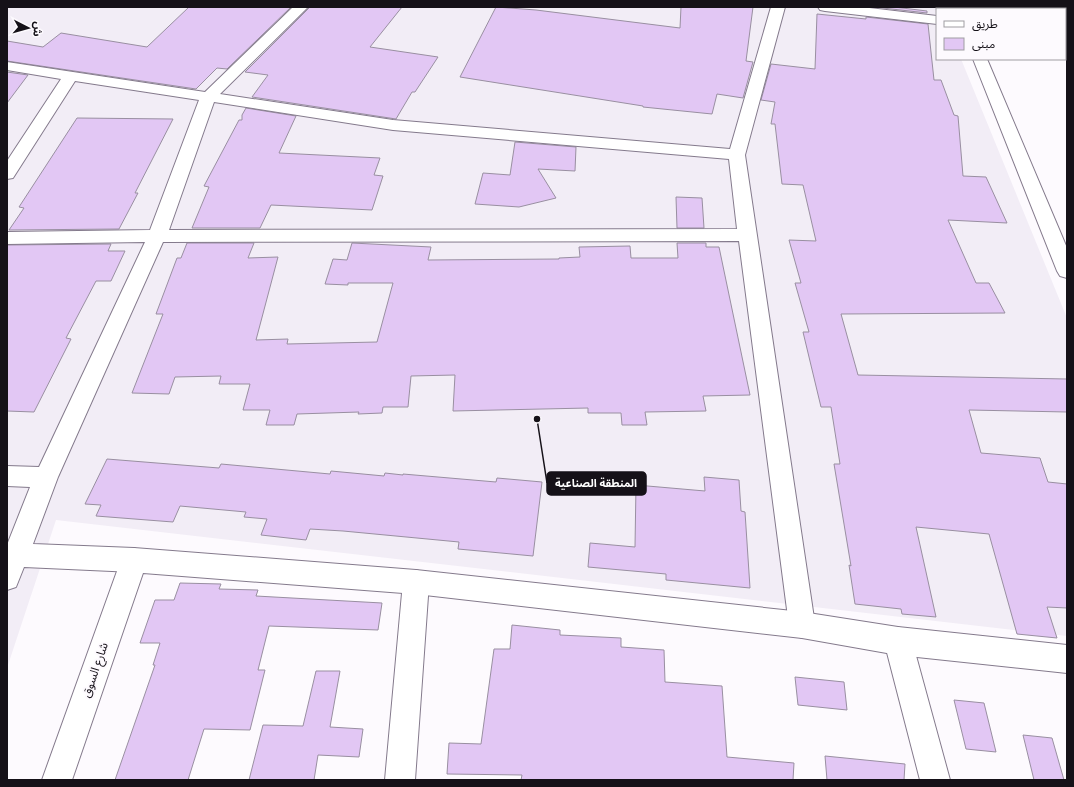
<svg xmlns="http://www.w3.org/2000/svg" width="1074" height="787" font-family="'Times New Roman','Noto Sans Arabic',serif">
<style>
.built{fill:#f2edf6}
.building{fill:#e2c7f4;stroke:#998fa1}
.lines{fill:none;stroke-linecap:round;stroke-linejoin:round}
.street-casing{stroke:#847a8c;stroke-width:2}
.secondary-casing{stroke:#847a8c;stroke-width:2}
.street{fill:#fff;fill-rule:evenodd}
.secondary{fill:#fff;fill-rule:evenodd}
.labels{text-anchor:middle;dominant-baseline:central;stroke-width:4;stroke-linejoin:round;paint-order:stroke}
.near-street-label{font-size:12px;fill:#151118;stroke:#fdfafe}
.leader{fill:none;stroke:#151118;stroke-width:1.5}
.callout-dot{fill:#151118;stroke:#fdfafe;stroke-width:1.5}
.callout{fill:#151118;stroke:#151118;stroke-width:1.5}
.callout-label{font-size:11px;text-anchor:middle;font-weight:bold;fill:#fff}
</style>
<rect width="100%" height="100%" fill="#fdfafe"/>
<path class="built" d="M7,7H940L941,9H937V59H961L1067,318V636L56,520L7,668Z"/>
<path class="building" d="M189,7H291L227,69L217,68L196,89L7,61V41L43,47L61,33L147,47Z
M310,7H402L370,47L438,57L415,92H412L396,119L252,97L268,75L245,72Z
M496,7L536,10L680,28L681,7H753L746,61L753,62L743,98L717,94L712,114L643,107V106L460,77Z
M874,7H894L927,11V13Z
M817,14L866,19V17L928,24L934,80H941L954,115L958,116L963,176L986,177L1007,223L948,220L976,283H989L1005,313L841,314L858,375L1067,379V412L969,410L981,453L1040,458L1048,482L1067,484V608L1047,607L1057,638L1017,634L989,534L916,527L936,617L902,614L901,609L855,604L849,565L851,566L834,464H840L831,407H821L803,332H809L795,283H801L789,240L816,241L803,185L782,184L775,124H771L775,102L761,100L771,64L815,69Z
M7,72L28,75L7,103Z
M246,108L296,116L279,153L380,158L374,175L383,176L372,210L271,205L260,228H192L209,187L204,186L239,120H242V115Z
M77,118L173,119L135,193H138L119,229L9,230L24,208L19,207Z
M515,142L576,147L575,171L538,169L556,198L519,207L475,204L483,173L510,175Z
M676,197L702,198L704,228H677Z
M187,243H254L248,258L278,257L256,340L288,339L287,344L377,342L393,283H348V285L325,284L333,259L347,260L352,243L431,247L428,260L559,259V258L580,257L579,247L630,246L631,258H678L677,243H706V247H719L750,395L703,396L706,411L645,412L647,425H622L621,413H588V408L453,411L455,375L411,376L408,407H383L382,413L358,414L359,412L297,414L294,425H266L270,410H243L250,384H219L221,376L175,377L169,394L132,393L163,314H156L177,258H181Z
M111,244L108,251H125L111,281H96L66,338L71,339L34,412L7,411V245Z
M107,459L219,468L221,464L330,474L331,471L384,476L385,473L403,475V474L496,482L497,478L542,482L533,556L458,549L459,542L343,531L310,529L306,540L261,535L267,519L244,517L246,512L180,506L173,522L96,516L101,505L85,504Z
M704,477L739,480L741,511L745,512L750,588L666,580V574L588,567L590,543L635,547L636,485L705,491Z
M180,583L221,584L219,589L258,590L256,596L382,603L378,630L269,626L258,670H265L250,730L204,729L188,780H115L155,665H153L160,643H140L155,600H174Z
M512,625L560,630V635L621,638V647L664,650L665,682L722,686L727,757L794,763L793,780H521L522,775L447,774L449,743L481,744L494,649H510Z
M316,671H340L330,727L363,729L359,757L318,755L314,780H249L263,725L303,726Z
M795,677L844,682L847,710L798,705Z
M954,700L984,703L996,752L966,749Z
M1023,735L1052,738L1064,780H1034Z
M825,756L905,764L904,780H827Z"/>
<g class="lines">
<defs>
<path id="street" d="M293,7H308L220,94L393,120L730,149L771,7H785L745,155L815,625L812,634L802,638L792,634L789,625L739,241L163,242L58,477L33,544L134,548L143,552L147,560L143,568L134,572L24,567L16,587L7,590V545L30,487L7,486V466L39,467L145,242L7,244V232L150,230L199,100L75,81L13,178L7,179V161L61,79L7,70V62L205,92ZM214,102L393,130L729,159L737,229L169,230Z
M818,7H861L937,16V24L825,11L820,10Z
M950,7H964L965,9H951Z
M1065,15H1067V24H1065Z
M973,59H987L1067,248V278L1060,276L1057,271Z
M416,570L425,573L429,582L415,780H385L403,582L407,573Z
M898,627L908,631L912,641L950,780H920L884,641L888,631Z"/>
<path id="secondary" d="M134,548L416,570L802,612L898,627L1067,645V673L898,655L802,638L416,594L143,573L72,780H42L121,560L125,552Z"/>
</defs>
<use href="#street" class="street-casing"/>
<use href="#secondary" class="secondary-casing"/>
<use href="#street" class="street"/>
<use href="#secondary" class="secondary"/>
</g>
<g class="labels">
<g class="near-street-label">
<text transform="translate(95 670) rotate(-71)">شارع السوق</text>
</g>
</g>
<path class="leader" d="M537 419L547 483"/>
<circle class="callout-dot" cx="537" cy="419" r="4"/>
<rect class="callout" x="547" y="472" width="99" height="23" rx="4"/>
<g class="callout-label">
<text x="596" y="487">المنطقة الصناعية</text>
</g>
<rect width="1074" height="787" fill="none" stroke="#151118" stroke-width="16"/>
<rect x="936" y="8" width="130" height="52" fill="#fdfafe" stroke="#a09da2"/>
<rect x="944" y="21" width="20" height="6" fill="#ffffff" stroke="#a09da2"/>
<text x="972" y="28" font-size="12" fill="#151118">طريق</text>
<rect x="944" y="38" width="20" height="12" fill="#e2c7f4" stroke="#a09da2"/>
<text x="972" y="48" font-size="12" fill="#151118">مبنى</text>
<g transform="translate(28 28) rotate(96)" stroke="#fdfafe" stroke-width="3" paint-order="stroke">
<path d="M0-3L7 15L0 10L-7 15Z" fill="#151118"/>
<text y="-6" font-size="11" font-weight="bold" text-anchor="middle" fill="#151118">ش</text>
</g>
</svg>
